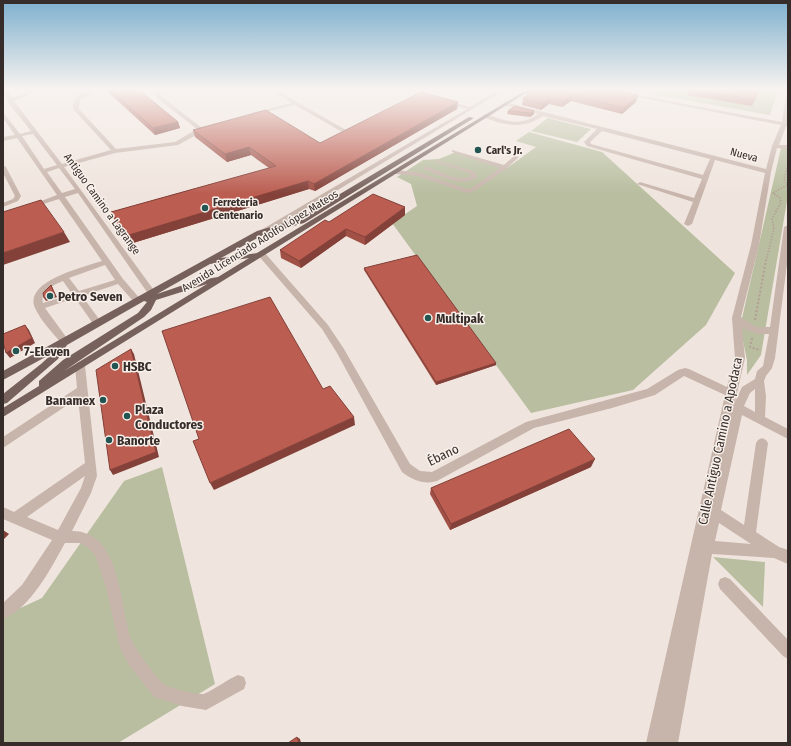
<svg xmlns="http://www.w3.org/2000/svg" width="791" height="746" font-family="'Fira Sans Condensed',sans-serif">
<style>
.green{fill:#b8be9f}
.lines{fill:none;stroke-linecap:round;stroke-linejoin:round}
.path-far2{stroke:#b39e95;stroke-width:1;stroke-dasharray:1 1;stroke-linecap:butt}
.path-far1{stroke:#b39e95;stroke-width:1.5;stroke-dasharray:1.5 1.5;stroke-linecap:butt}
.path{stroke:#b39e95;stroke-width:2;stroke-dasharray:2 2;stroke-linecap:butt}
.minor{fill:#c7b4ab;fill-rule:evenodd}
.major{fill:#76615c;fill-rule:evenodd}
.rail-casing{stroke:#362c29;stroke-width:2.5}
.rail{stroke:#f8f0ea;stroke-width:1.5;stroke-dasharray:5;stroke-linecap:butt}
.wall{fill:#a15046}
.shaded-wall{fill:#834139}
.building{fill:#bb5d51;stroke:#834139}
.poi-dot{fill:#225451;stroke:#f8f0ea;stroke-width:1.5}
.labels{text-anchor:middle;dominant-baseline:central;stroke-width:3;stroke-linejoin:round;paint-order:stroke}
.far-poi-label{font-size:11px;font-weight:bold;fill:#362c29;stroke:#f8f0ea;text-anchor:start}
.far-street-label{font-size:11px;fill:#362c29;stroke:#f8f0ea}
.poi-label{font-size:13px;font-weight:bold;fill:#362c29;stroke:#f8f0ea;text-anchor:start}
.street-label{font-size:13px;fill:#362c29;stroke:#f8f0ea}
</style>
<rect width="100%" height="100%" fill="#f0e5de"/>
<path class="green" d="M629,90H778L770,115Z
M548,118L591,129L577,142L531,131Z
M529,132L602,152L735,273L706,325L633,390L531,413L392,223L417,206L411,184L397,177L423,160L439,159L456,152L507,168L536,147L516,141Z
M781,148H788V195L761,355L747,375V360L740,327Z
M162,467L215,684L118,743H3V616L42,598L124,481Z
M713,557L765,562L763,607Z"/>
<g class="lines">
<path class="path-far2" d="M787,165L788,163"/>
<path class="path-far1" d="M766,261L774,229L772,219L781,202L780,198L773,193L787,185L784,179L788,164"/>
<path class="path" d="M755,320L766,260
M752,338L750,347L760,350"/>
<path class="minor" d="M7,90H11L9,93L12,98L33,90H38L14,101L62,164L111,150L73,109C72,97 84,88 95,90L80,100L79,109L116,149L175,142L197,129L157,98L155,94V90H159L161,96L202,128L206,126L209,128L178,145L115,153L64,167L156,293L155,295H149L78,193L65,197L123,279L142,301L138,304L135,303L118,284L82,296L102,323L97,326L94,325L75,298L45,308L69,341L64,344L61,343C52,332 41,321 35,308C23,281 84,267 102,261L59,199L31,208L28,206L57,195L17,138L3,141V137L15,135L3,118V112L20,134L31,131L7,101L5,93ZM33,134L57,165L44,169L22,136ZM59,168L75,189L62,193L47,172ZM105,265L115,280L79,291L69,278ZM63,281L72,294L43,303C40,291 53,285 63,281Z
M271,90H276L346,130L356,125L359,127L348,133H344L295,105L252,115V113L292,103Z
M443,90H467L456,92Z
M499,90H504L263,235H260L256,233L467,109L443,102V100L470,107Z
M602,90H609L782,122L786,92L788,91V127L786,126L779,145H788V149L777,148L771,172L759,245L741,317L756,327H770L784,227L788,225V256L775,358L772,368L766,376L764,381L766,396L765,417L788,429V439L742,415L721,510L744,525L756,443L758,440L762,438L766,440L768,443L756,532L779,547L788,550V564L774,558L712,554L678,743H646L725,395L684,376L655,395L612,408L534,428L437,481C425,485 412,480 402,472L337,353L322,329L257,254L258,252H264L328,325L344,349L410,464L420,471L432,472L526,422L647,389L678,370L685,368L689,369L727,387L735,358L732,318L751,245L765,173L715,160L692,224L688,226L684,224L693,202L637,184L640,182L694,198L702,179L587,146L584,142L597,129L543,116C528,126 515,127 497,122C492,120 487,119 482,116L485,114C506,120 518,128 538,114L503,105L502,104L505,102L766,169L772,146L781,125ZM602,131L710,159L703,175L591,144L590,142ZM742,328L758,334H769L763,366L757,371L755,379L742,387L735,402L745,358ZM755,389V412L744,406L750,393ZM719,523L751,544L715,541Z
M452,150L504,165L514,156L519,157L507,168L476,190L467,193L418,176L396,174L393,172L396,170L421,173L467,189L472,188L500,168L452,152Z
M435,160L473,171L478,176C463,190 440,175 424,169V167H428C441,171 458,183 471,176L469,173L435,162Z
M3,165L6,167L21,196L18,201L3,207V203L13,199L15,196L3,173Z
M80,362L83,363L85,366L97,476L91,493L72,531C122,531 119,607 132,641C135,649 158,680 165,685C172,689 195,694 203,694C209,693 230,678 238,675L244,677L246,683L244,689L206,710L182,706L154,697L129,665L120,648L106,587L95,555L86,546L79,543H65C51,568 31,608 3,619V603L22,585L52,540L3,519V507L14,512L85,463L78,398L3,448V437L77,388L75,366L77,363ZM85,476L81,488L58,530L27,517Z
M725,577L730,579L788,640V659L783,656L720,589L718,584L720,579Z"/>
<path class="major" d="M526,90H531L3,417V408L39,386V381L63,360L138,313L147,302L144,301L67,345L58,359L7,403L3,404V394L41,364L53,353L3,380V371L257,231L298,219L469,117L474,118L304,223L263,235L221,258L257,253ZM249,258L218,277L195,281L157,294L210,264ZM207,284L64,371L144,317L151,310L156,300Z"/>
<defs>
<path id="rail" d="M3,90H6"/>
</defs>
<use href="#rail" class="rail-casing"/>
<use href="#rail" class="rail"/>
</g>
<path class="wall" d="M107,90H139L178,122L180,128L155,135L108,92Z
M689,90H758L755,100L752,106L687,95Z
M527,92L638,95L636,102L622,114L571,101L562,107L549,104L541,110L522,105L523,98L527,96Z
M458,102L457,109L315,191L309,189L133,243L115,221L111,212L269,168L251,155L227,162L195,137L193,130L320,143Z
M515,106L534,114L530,117L507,114L508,111Z
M405,215L365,245L346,236L301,268L281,258L280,250L329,222Z
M364,268L496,363V365L436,385L364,270Z
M591,467L450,530L430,494L431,488Z"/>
<path class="shaded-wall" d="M573,95L571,101L562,107L564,101Z
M638,95L636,102L622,114L624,108Z
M550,98L549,104L541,110L542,103Z
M458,102L457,109L315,191L314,184Z
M534,111V114L530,117L531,113Z
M178,122L180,128L155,135L153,128Z
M249,147L251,155L227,162L225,154Z
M308,181L309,189L133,243L129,235Z
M405,207V215L365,245V237Z
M346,229V236L301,268L299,261Z
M64,232L70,242L3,265V253Z
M51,285L57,297L46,301L44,298Z
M25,325L29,330L35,343L10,358L6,353Z
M131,349L134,354L159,457L113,475L110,470Z
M496,363V365L436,385V382Z
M354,417L355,425L214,490L210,483Z
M595,459L591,467L450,530L451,524Z
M3,530L9,534L3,540Z
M297,737L300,739L301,743H299Z"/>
<path class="building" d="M110,90H139L178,122L153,128Z
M532,90H613L638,95L624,108L573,95L564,101L550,98L542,103L523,98L531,93L527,92Z
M693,90H758L755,100Z
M421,92L458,102L314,184L308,181L129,235L111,212L276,166L249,147L225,154L193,130L266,110L320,143Z
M515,106L534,111L531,113L508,111Z
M373,194L405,207L365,237L346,229L299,261L280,250L325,220L329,222Z
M41,200L64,232L3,253V212Z
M417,255L496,363L436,382L364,268Z
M51,285L55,295L44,298L43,293Z
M270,297L323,389L330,386L354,417L210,483L193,441L199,439L162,331Z
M25,325L32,338L6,353L3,342V334Z
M131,349L156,452L110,470L96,370Z
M569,429L595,459L451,524L431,488Z
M297,737L299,743H288Z"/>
<linearGradient id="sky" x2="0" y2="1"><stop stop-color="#7eb0ce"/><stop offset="0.46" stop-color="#f8f3f0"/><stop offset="1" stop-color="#f8f3f0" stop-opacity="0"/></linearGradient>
<rect width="791" height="194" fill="url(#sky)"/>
<g class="poi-dot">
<circle cx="478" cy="150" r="4"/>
<circle cx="205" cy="208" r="4"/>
<circle cx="50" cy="296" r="4"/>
<circle cx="428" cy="318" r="4"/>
<circle cx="16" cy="351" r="4"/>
<circle cx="115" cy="366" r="4"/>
<circle cx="103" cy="400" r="4"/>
<circle cx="127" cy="416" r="4"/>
<circle cx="109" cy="440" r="4"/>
</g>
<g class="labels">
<g class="far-poi-label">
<text x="486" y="150">Carl's Jr.</text>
<text x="213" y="202">Ferreteria<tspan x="213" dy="13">Centenario</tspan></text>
</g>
<g class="far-street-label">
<text transform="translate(744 155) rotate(15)">Nueva</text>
<text transform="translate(102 204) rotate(54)">Antiguo Camino a Lagrange</text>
<text transform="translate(260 241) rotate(-32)">Avenida Licenciado Adolfo López Mateos</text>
</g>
<g class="poi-label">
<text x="58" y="296">Petro Seven</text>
<text x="436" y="318">Multipak</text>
<text x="24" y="351">7-Eleven</text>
<text x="123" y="366">HSBC</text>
<text x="95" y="400" text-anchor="end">Banamex</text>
<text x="135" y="409">Plaza<tspan x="135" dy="15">Conductores</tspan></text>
<text x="117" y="440">Banorte</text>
</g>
<g class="street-label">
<text transform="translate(720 441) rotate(-78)">Calle Antiguo Camino a Apodaca</text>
<text transform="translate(443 455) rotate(-26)">Ébano</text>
</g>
</g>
<rect width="791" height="746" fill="none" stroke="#362c29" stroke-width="8"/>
</svg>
